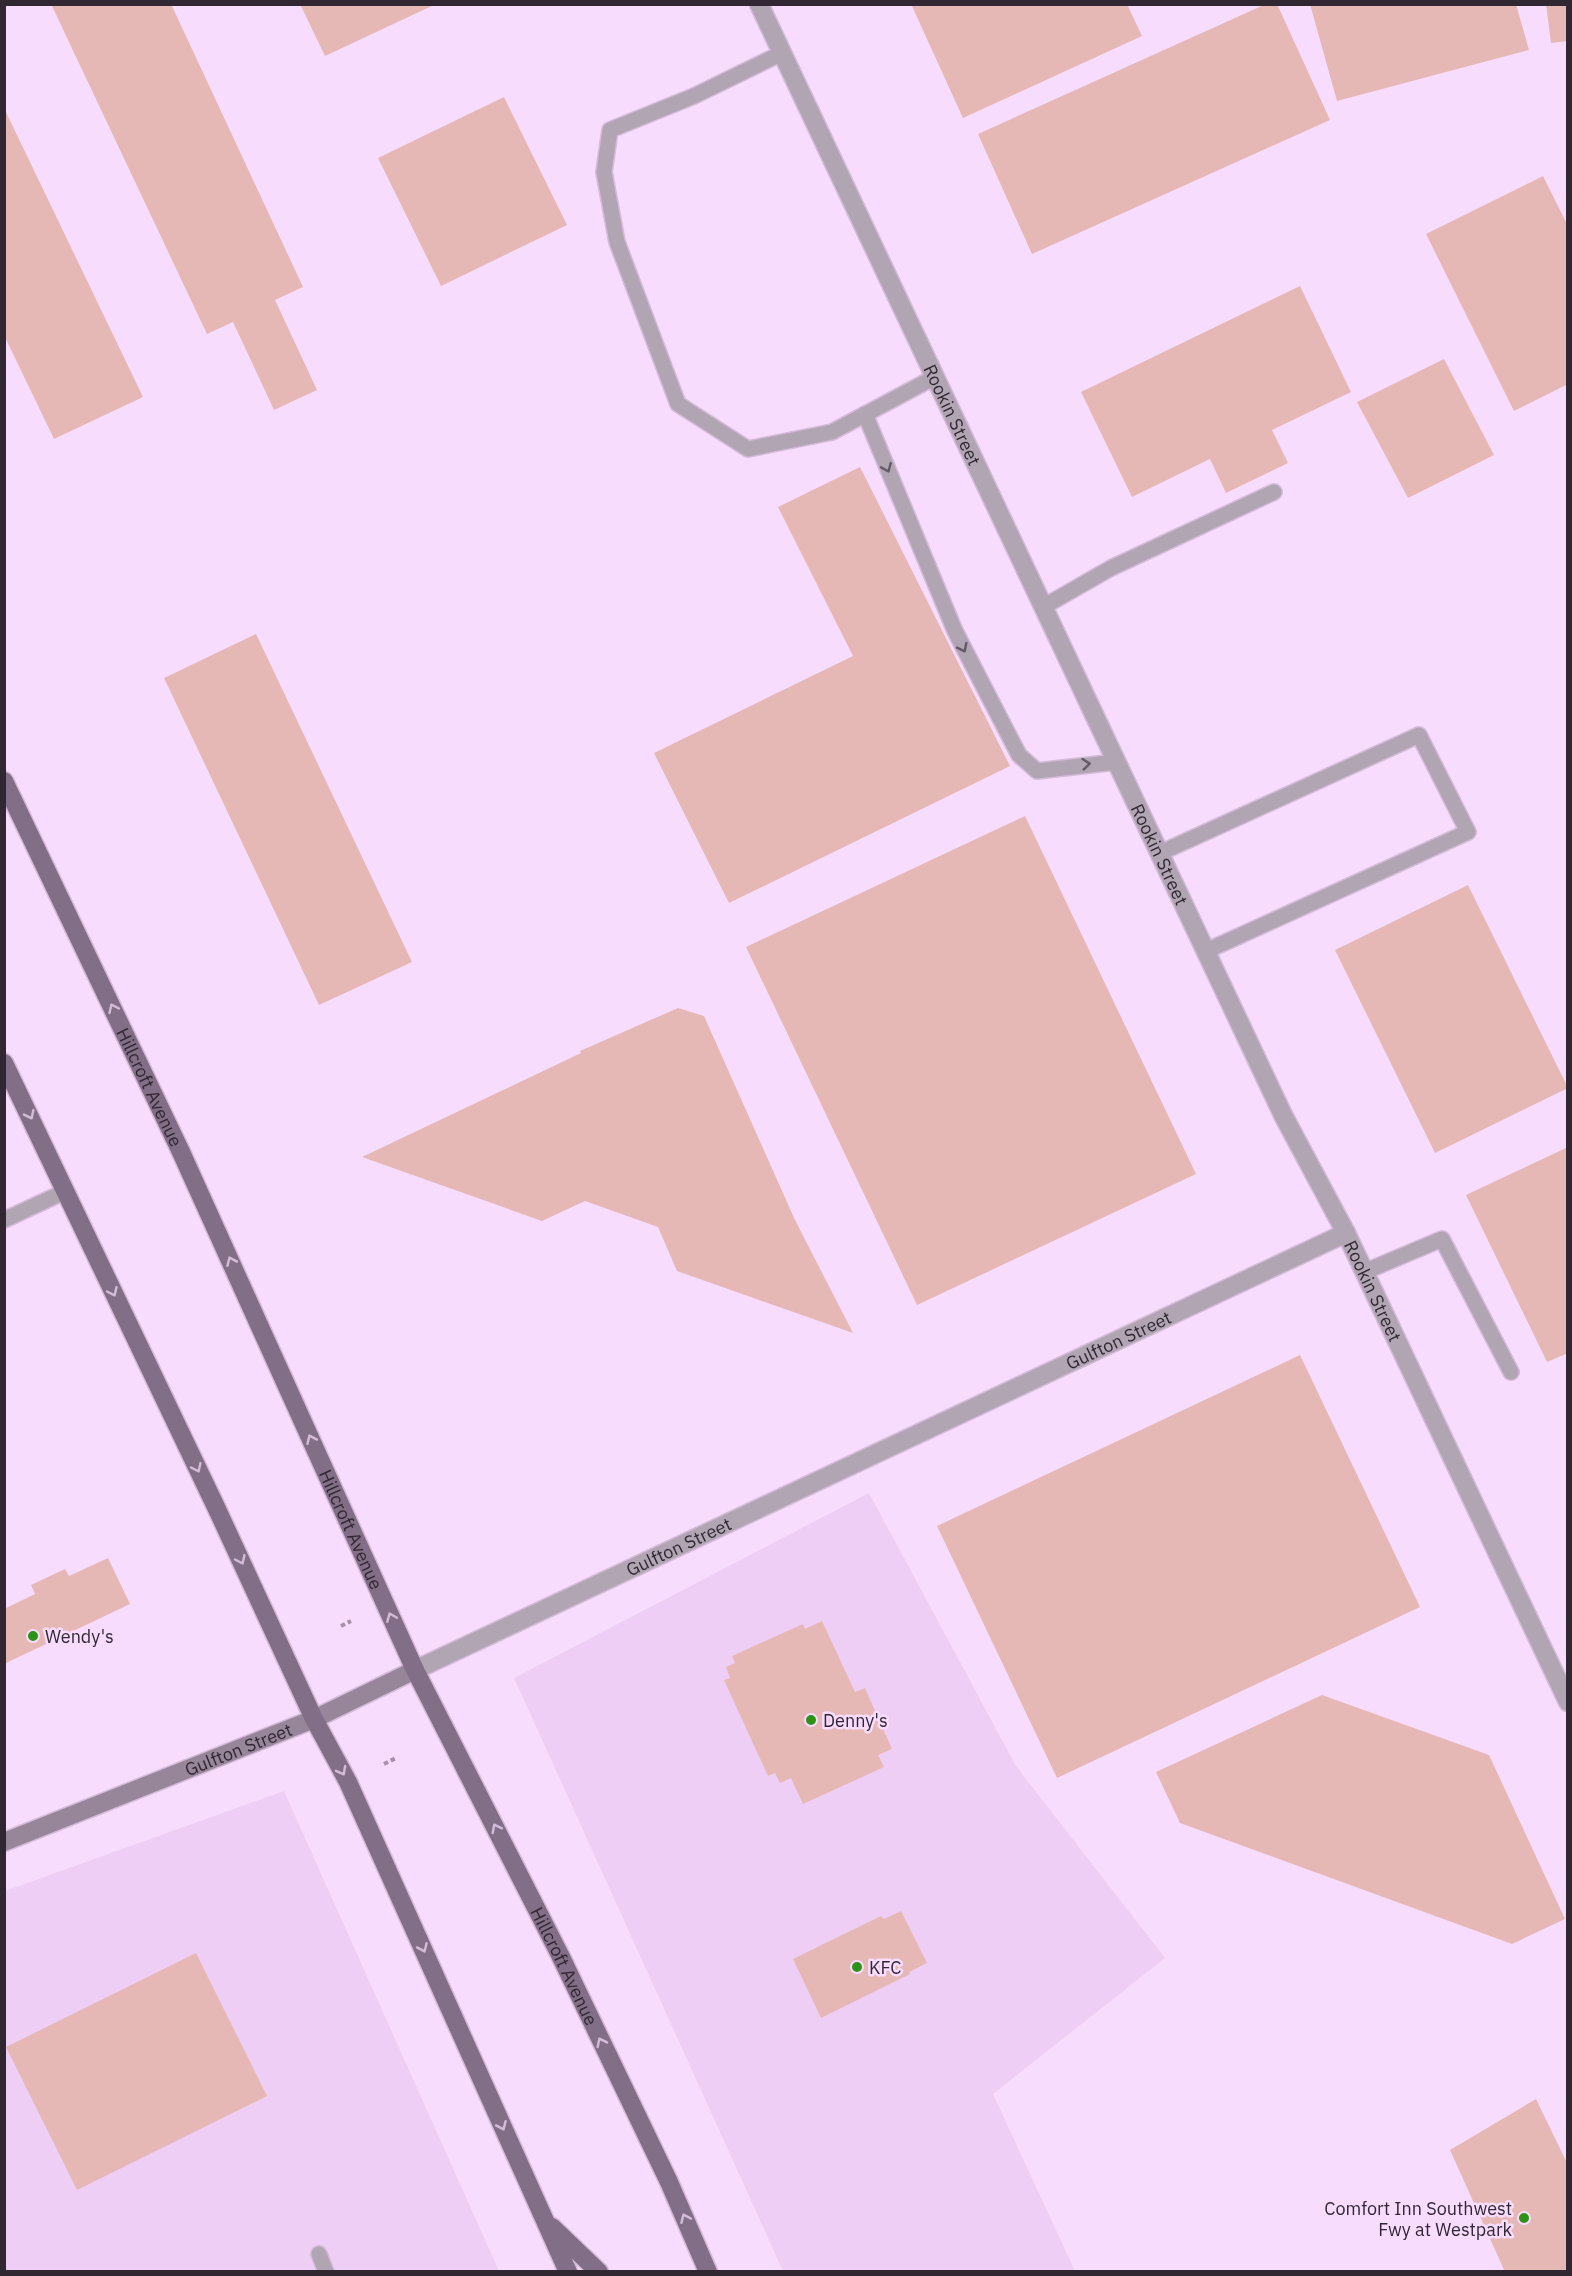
<svg xmlns="http://www.w3.org/2000/svg" width="1572" height="2276" font-family="'IBM Plex Sans',sans-serif">
<style>
.built{fill:#efcef5}
.building{fill:#e5b8b6}
.lines{fill:none;stroke-linecap:round;stroke-linejoin:round}
.service-casing{stroke:#d4bbd9;stroke-width:18}
.minor-casing{stroke:#d4bbd9;stroke-width:21}
.secondary-casing{stroke:#d4bbd9;stroke-width:21}
.primary-casing{stroke:#d4bbd9;stroke-width:21}
.path{stroke:#a691a9;stroke-width:4;stroke-dasharray:4.5 3;stroke-linecap:butt}
.service{stroke:#b1a5b3;stroke-width:15}
.minor{stroke:#b1a5b3;stroke-width:18}
.secondary{stroke:#97859a;stroke-width:18}
.primary{stroke:#836e87;stroke-width:18}
.oneway{stroke:#645966}
.oneway2{stroke:#d5bbda}
.poi-dot{fill:#2c9317;stroke:#f8dcfd;stroke-width:2}
.labels{text-anchor:middle;dominant-baseline:central;stroke-width:5;stroke-linejoin:round;paint-order:stroke}
.street-label{font-size:18px;fill:#312733;stroke:#f8dcfd}
.poi-label{font-size:18px;fill:#312733;stroke:#f8dcfd;text-anchor:start}
</style>
<rect width="100%" height="100%" fill="#f8dcfd"/>
<path class="built" d="M869,1493L1016,1766L1165,1958L993,2094L1075,2271H783L514,1678Z
M284,1791L499,2271L5,2272V1891Z"/>
<path class="building" d="M51,4H171L303,287L275,300L317,390L274,410L233,322L207,334Z
M300,4H436L325,56Z
M911,4H1127L1142,36L963,118Z
M1266,4H1277L1330,120L1032,254L978,134Z
M1310,4H1516L1529,50L1337,101Z
M1546,4H1568V41L1551,43Z
M504,97L567,225L441,286L378,158Z
M4,108L143,397L54,439L4,335Z
M1543,176L1568,226V384L1514,411L1426,234Z
M1300,286L1351,392L1272,430L1288,463L1226,493L1210,459L1132,497L1081,392Z
M1444,359L1494,455L1408,498L1357,402Z
M860,467L1010,766L729,903L654,753L853,656L778,507Z
M256,634L412,962L319,1005L164,678Z
M1025,816L1196,1174L917,1305L746,947Z
M1468,885L1568,1088L1435,1153L1335,950Z
M678,1008L704,1016L795,1220L853,1333L677,1271L658,1227L585,1201L542,1221L362,1157L581,1053L580,1051Z
M1568,1147V1353L1547,1362L1466,1195Z
M1300,1355L1420,1607L1057,1778L937,1526Z
M108,1558L130,1604L4,1664V1609L35,1594L31,1585L65,1569L69,1576Z
M822,1621L855,1692L865,1688L892,1749L878,1755L884,1767L803,1804L791,1778L780,1783L775,1773L768,1776L724,1680L730,1678L726,1667L735,1663L732,1656L803,1624L805,1629Z
M1322,1695L1489,1755L1565,1919L1512,1944L1180,1823L1156,1772Z
M901,1911L927,1963L909,1972L910,1974L821,2018L793,1959L881,1916L884,1919Z
M196,1953L267,2096L77,2190L6,2047Z
M1536,2099L1568,2165V2272H1505L1450,2150Z"/>
<g class="lines">
<defs>
<path id="service" d="M782,53L694,96L610,130L604,172L617,242L678,404L748,449L832,432L935,377
M865,414L955,631L1019,755L1037,771L1116,762
M1043,607L1111,568L1274,492
M1160,853L1419,735L1468,832L1206,951
M4,1220L66,1191
M1364,1272L1442,1239L1511,1372
M319,2254L326,2272"/>
<g id="minor">
<path id="s1" d="M759,4L1283,1115L1346,1233L1568,1702"/>
<path id="s2" d="M415,1670L1346,1233"/>
</g>
<g id="secondary">
<path id="s3" d="M4,1842L314,1719L415,1670"/>
</g>
<g id="primary">
<path id="s4" d="M4,781L181,1152L415,1670L560,1955L669,2182L708,2272"/>
<path d="M4,1063L216,1507L314,1719L348,1782L568,2272"/>
<path d="M552,2227L599,2272"/>
</g>
</defs>
<use href="#service" class="service-casing"/>
<use href="#minor" class="minor-casing"/>
<use href="#secondary" class="secondary-casing"/>
<use href="#primary" class="primary-casing"/>
<path class="path" d="M341,1626L351,1621
M384,1764L396,1758"/>
<use href="#service" class="service"/>
<use href="#minor" class="minor"/>
<use href="#secondary" class="secondary"/>
<use href="#primary" class="primary"/>
</g>
<defs><path id="oneway-chevron" d="M-2-3.5L2.5 0L-2 3.5" fill="none" stroke-width="1.6" stroke-linecap="round" stroke-linejoin="round" transform="scale(1.5)"/></defs>
<g class="oneway">
<use href="#oneway-chevron" transform="translate(887 468) rotate(67)"/>
<use href="#oneway-chevron" transform="translate(963 648) rotate(63)"/>
<use href="#oneway-chevron" transform="translate(1086 764) rotate(-6)"/>
</g>
<g class="oneway2">
<use href="#oneway-chevron" transform="translate(113 1008) rotate(-115)"/>
<use href="#oneway-chevron" transform="translate(30 1115) rotate(64)"/>
<use href="#oneway-chevron" transform="translate(231 1261) rotate(-114)"/>
<use href="#oneway-chevron" transform="translate(113 1292) rotate(65)"/>
<use href="#oneway-chevron" transform="translate(311 1439) rotate(-114)"/>
<use href="#oneway-chevron" transform="translate(197 1468) rotate(65)"/>
<use href="#oneway-chevron" transform="translate(241 1560) rotate(65)"/>
<use href="#oneway-chevron" transform="translate(391 1617) rotate(-113)"/>
<use href="#oneway-chevron" transform="translate(342 1771) rotate(62)"/>
<use href="#oneway-chevron" transform="translate(496 1828) rotate(-117)"/>
<use href="#oneway-chevron" transform="translate(423 1948) rotate(66)"/>
<use href="#oneway-chevron" transform="translate(601 2042) rotate(-116)"/>
<use href="#oneway-chevron" transform="translate(502 2126) rotate(66)"/>
<use href="#oneway-chevron" transform="translate(685 2218) rotate(-114)"/>
</g>
<g class="poi-dot">
<circle cx="33" cy="1636" r="6"/>
<circle cx="811" cy="1720" r="6"/>
<circle cx="857" cy="1967" r="6"/>
<circle cx="1524" cy="2218" r="6"/>
</g>
<g class="labels">
<g class="street-label">
<text stroke="none"><textPath href="#s1" startOffset="454">Rookin Street</textPath></text>
<text stroke="none"><textPath href="#s1" startOffset="940">Rookin Street</textPath></text>
<text stroke="none"><textPath href="#s4" startOffset="339">Hillcroft Avenue</textPath></text>
<text stroke="none"><textPath href="#s1" startOffset="1426">Rookin Street</textPath></text>
<text stroke="none"><textPath href="#s2" startOffset="777">Gulfton Street</textPath></text>
<text stroke="none"><textPath href="#s4" startOffset="825">Hillcroft Avenue</textPath></text>
<text stroke="none"><textPath href="#s2" startOffset="291">Gulfton Street</textPath></text>
<text stroke="none"><textPath href="#s3" startOffset="252">Gulfton Street</textPath></text>
<text stroke="none"><textPath href="#s4" startOffset="1311">Hillcroft Avenue</textPath></text>
</g>
<g class="poi-label">
<text x="45" y="1636">Wendy's</text>
<text x="823" y="1720">Denny's</text>
<text x="869" y="1967">KFC</text>
<text x="1512" y="2208" text-anchor="end">Comfort Inn Southwest<tspan x="1512" dy="21">Fwy at Westpark</tspan></text>
</g>
</g>
<rect width="1572" height="2276" fill="none" stroke="#312733" stroke-width="12"/>
</svg>
